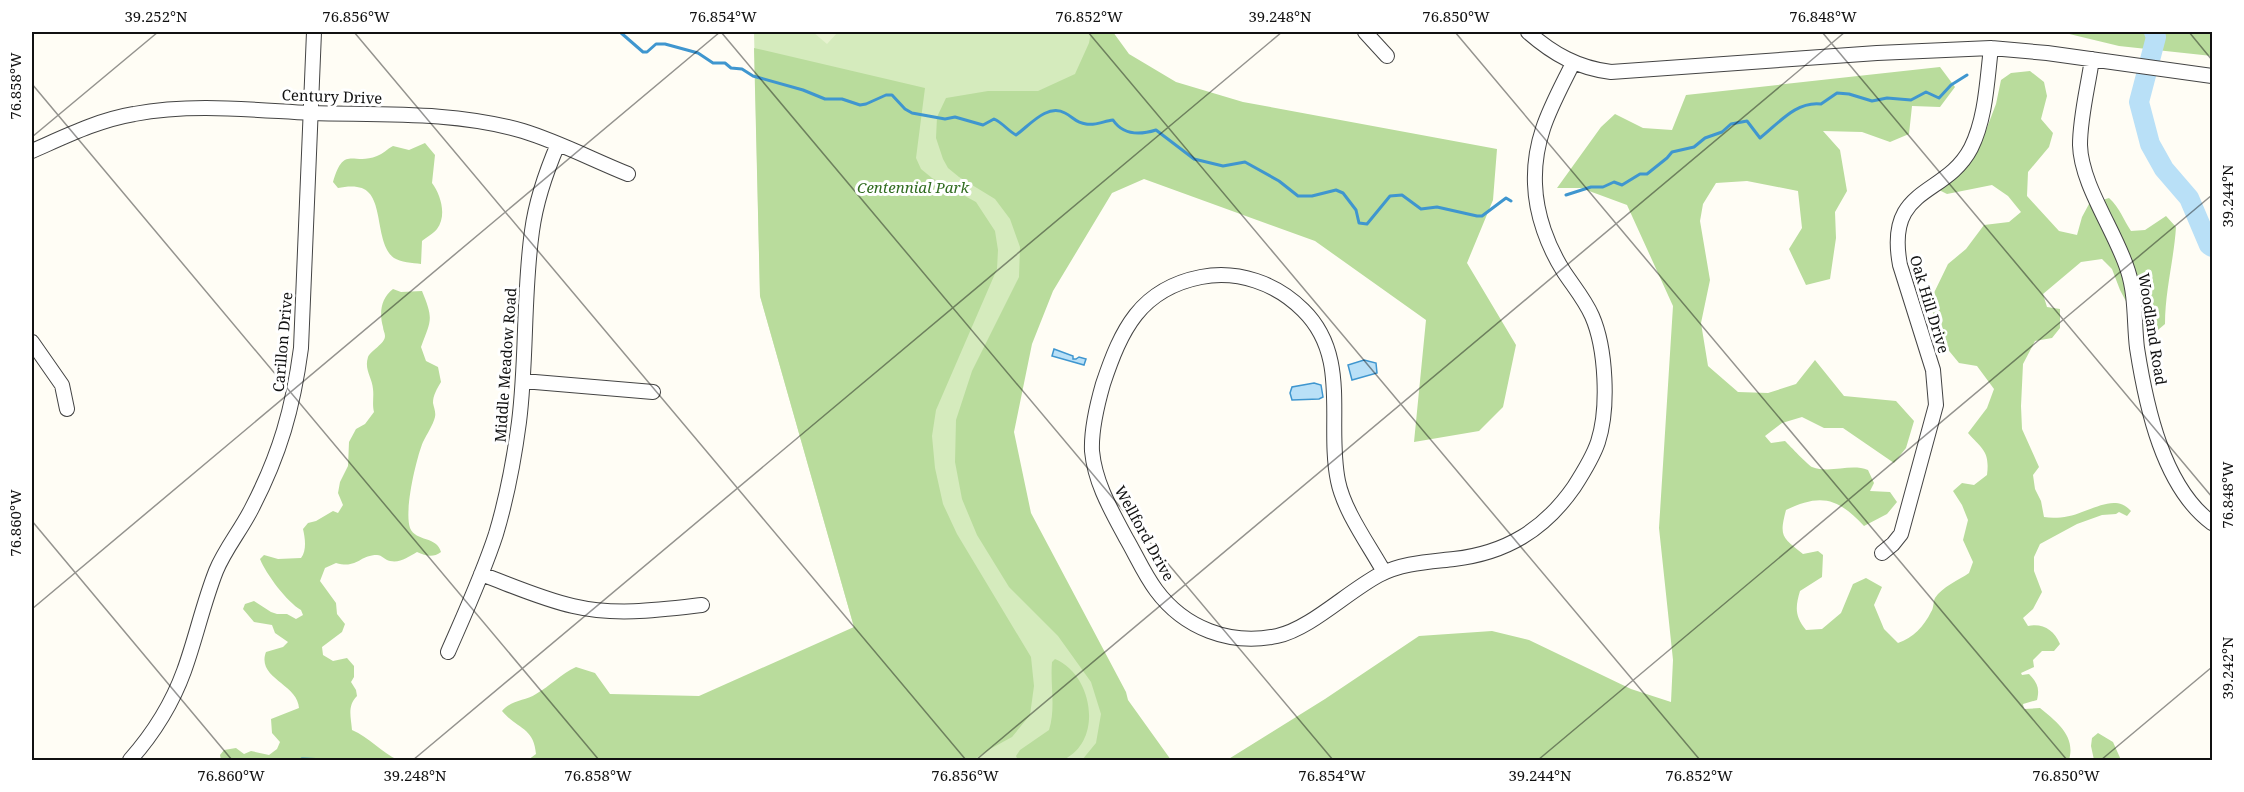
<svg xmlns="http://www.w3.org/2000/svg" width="2244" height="792" font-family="'Noto Serif',serif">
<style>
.green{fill:#d5ebbd}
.forest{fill:#b9dc9c}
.pitch{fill:#e6f2cf}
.water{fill:#b9e0f7;stroke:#3f96cf;stroke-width:1.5}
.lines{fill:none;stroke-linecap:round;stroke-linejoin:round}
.stream{stroke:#3f96cf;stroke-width:3}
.river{stroke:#b9e0f7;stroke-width:20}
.minor-casing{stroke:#444;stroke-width:16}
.minor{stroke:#fff;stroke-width:14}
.ticks{fill:none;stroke:#111;stroke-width:1.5;stroke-opacity:0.45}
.labels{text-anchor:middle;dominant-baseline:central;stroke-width:6;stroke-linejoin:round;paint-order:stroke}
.street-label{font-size:15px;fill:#111;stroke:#fff}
.park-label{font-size:15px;font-style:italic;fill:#2f6b1f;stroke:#fff}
.neatline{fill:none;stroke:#111;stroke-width:2}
.ticks-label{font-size:15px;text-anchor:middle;fill:#111}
</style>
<rect width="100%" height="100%" fill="#fffdf5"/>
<path class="green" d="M754,32H1108L1011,397V502L1159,760H672L854,627L760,296Z"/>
<path class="forest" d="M1091,32H1113L1129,54L1176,82L1243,102L1497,149L1493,200L1467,263L1516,345L1503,407L1479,431L1414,442L1426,320L1315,241L1144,179L1112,193L1053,291L1032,344L1014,432L1031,513L1126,692L1128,700L1171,760H1082L1096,743L1101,714L1091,682L1058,636L1009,587L977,535L962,499L955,462L956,420L972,371L1019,277L1020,247L1010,219L995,199L959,177L948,168L943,159L936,138L937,117L946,98L988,91H1038L1075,74L1089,43Z
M2061,32H2212V56L2119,46Z
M754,48L925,88L916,158L921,169L932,178L976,202L995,231L998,250L997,269L936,410L932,436L935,468L943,504L957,534L1031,657L1034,686L1030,715L1012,737L990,749L973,760H528L536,754C534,727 517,729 502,711C511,700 525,701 536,694C550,686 561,674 576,667L595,673L610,694L699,696L854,627L760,296Z
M1940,67L1955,87L1940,107L1912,106L1909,134L1890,142L1862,132L1823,131L1840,150L1847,191L1835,212L1836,238L1830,279L1806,285L1789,249L1802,228L1798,191L1747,181L1716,183L1703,204L1700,221L1710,280L1701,323L1708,366L1738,392L1768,393L1796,384L1815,360L1844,396L1896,401L1914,421L1906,448L1894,463L1843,428H1824L1802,417L1782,423L1765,436L1771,443L1785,441C1790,446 1808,465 1812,467C1831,474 1850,463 1868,470L1874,483L1870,491L1890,492L1897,502L1887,514L1864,526C1838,498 1821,493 1786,510C1779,537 1782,537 1803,554L1818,551L1823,555L1822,577L1800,591C1795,608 1795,616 1806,630L1822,629L1841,613L1853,584L1866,578L1882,587L1874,605L1884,629L1898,643C1913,638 1924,626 1931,612C1934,608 1933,602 1935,598C1942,587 1959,580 1969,573L1973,562L1963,540L1968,520L1962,505L1953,491L1962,483L1974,485L1987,475C1990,451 1982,449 1968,433L1987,408L1994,389L1977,366L1959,363L1936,335L1931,299L1948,264L1966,249L1984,225L2009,222L2021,212L2008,196L1992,185L1947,194L1939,190L1980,146L1996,104L2001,80L2011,73L2030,71L2044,82L2047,96L2041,119L2053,133L2049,147L2028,172L2027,196L2059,231L2077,235L2082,217L2089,204L2109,198C2120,208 2123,219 2131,231L2145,230L2166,216L2176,227C2174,259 2165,291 2165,324L2152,335L2138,324L2120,290L2112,269L2102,259L2081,262L2043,294L2047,307L2060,309V328L2052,338L2035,341L2023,364L2021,406L2022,429L2039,467L2033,475L2035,489L2041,501L2044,517C2055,519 2071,517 2082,512C2098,507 2117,495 2131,511L2127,516L2119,512L2116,514L2102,515L2077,524L2040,544L2034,557V571L2042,592L2033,609L2023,618L2028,626C2043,623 2054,630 2060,644L2054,651H2042L2033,660L2034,667L2021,673L2022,675L2029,674C2037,682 2040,688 2037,700L2023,704L2024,709L2040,708C2057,722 2076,736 2069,760H1227L1325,699L1419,636L1492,631L1529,640L1631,689L1671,702L1673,660L1659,528L1673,306L1627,205L1581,188H1557L1601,127L1615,114L1643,128L1672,130L1686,95Z
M425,143L435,155L432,183C441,195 447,216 437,229C434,233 427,237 422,241L421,264C413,263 400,262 394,258C373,242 386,190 357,187C351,186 344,187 338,188L333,182C344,144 353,166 377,156C383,154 387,149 393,146L409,150Z
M393,289L401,292L422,291C434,320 431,320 421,347L426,361L438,367L441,382C437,389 433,395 433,403C434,408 436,412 435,417C433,425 427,434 423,442C416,459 404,511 410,528C416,542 437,536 441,552C433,558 426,556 417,552C408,557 401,563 390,561C385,560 382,555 377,555C359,555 358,569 336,563L325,568L320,581L336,603L337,614L345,624L342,632L322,647L323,655L333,661L347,658L354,666V677L351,682L356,690L357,696C347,706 351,717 352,730C369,737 382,753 398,760H221L220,755L224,750L236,748L244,754L251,751L269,755L277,749L280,742L272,733L271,719L299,708C298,684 256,678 266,652L283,647L288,642L275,633L272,625L254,622L243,609L245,604L254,601L271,612L277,614H287L296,619L303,615L301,610C287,602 266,574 260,559L264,555L278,559L301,558C307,550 305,538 303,529L308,523L316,521L333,511L338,513L343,505L338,493L340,482L348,466L349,442L356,429L365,424L374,412C372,404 374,397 373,389C372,377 364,370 368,357C371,350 385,344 385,336C385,333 383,330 383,327C379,313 381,298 393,289Z
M1055,659C1092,674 1104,739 1065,759C1056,764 1030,761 1018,760L1016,756L1020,750L1049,730C1056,708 1050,685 1052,662Z
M2098,733L2113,742L2121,760H2094L2091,746L2092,738Z"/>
<path class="pitch" d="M813,32H838L827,44Z"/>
<path class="water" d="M1054,349L1073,356V359H1076L1079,357L1086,359L1084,365L1052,356Z
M1364,360L1376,363L1377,373L1352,380L1348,365Z
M1314,383L1321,385L1323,397L1319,399L1292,400L1290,393L1292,387Z"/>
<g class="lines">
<path class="stream" d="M620,32L643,52H647L656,44H665L698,53L713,63H725L731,68L742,69L753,76L803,90L825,99H842L860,105L866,104L886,95H892L905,109L912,113L945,119L955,117L983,125L994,119C1003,123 1007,130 1016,135C1029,126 1047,103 1065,113C1073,117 1076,123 1086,124C1095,126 1104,121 1113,120C1123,135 1140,135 1156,130L1194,159L1223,166L1245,162L1279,181L1298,196H1312L1336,190L1343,193L1356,210L1359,223L1367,224L1390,196L1402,195L1421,209L1437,207L1477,216H1482L1506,198L1511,201
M1566,195L1591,187H1603L1614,182L1622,185L1640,174H1647L1667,158L1672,152L1694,147L1705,138L1722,132L1731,124L1747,121L1760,138C1779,123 1796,101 1821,104L1837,93L1849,94L1872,101L1887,98L1911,100L1926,92L1939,98L1951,85L1967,75
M302,759L330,760"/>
<path class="river" d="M2154,32L2156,37L2139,102L2150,144L2164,169L2189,198L2209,245L2212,247"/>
<defs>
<path id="minor" d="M1365,32L1387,56
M1528,32C1553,54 1578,68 1611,72L1877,53L1991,48L2047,53L2212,76
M2092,59C2088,87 2080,117 2080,145C2081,185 2116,232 2128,271C2136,296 2134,323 2137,348C2146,406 2163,487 2212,523
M32,151C64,137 98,120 134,114C192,103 252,110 311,113C381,115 454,111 523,131C559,142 593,160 628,174
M32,342L62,385L67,409
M523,381L653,392
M1882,553L1893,544L1901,534L1936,405L1933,370L1900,265C1885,185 1945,198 1971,148C1986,118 1987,80 1991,48
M1384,572C1369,545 1344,511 1338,481C1326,422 1351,357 1303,310C1276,283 1238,270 1201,277C1140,289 1121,330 1103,384C1097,405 1091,429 1092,451C1095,483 1111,510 1126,538C1136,555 1144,574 1156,590C1184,628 1230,646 1277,636C1310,629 1347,592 1379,575C1402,563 1428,562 1454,559C1506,553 1544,530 1574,487C1583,473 1593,457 1598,442C1609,408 1606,348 1592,316C1585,300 1574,287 1564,272C1548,247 1536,215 1535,184C1533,136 1553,104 1573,63
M481,574C511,585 542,599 573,606C615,616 659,610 702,605
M448,652C465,613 483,574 496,534C507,497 514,460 519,422C527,359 523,295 532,231C536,201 546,172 558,144
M130,760C153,734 172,704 184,671C196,638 203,604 216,571C225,549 241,530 252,508C280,454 293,408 301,348L314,32"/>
</defs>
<use href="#minor" class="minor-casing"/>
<use href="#minor" class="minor"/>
</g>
<path class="ticks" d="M354,32L966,760M721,32L1333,760M1088,32L1700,760M1455,32L2067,760M1822,32L2212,497M2189,32L2212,60M32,84L599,760M32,137L158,32M32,521L232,760M32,609L720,32M413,760L1282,32M976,760L1845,32M1538,760L2212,195M2101,760L2212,667"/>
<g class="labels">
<g class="street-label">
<text transform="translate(332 96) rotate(2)">Century Drive</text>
<text transform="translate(1930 304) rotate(73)">Oak Hill Drive</text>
<text transform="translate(2153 329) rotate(81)">Woodland Road</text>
<text transform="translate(282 342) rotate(-85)">Carillon Drive</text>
<text transform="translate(505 365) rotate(-86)">Middle Meadow Road</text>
<text transform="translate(1145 533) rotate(61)">Wellford Drive</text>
</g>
<g class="park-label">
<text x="913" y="187">Centennial Park</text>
</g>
</g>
<rect width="2244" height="792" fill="none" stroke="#ffffff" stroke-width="66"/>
<rect x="33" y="33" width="2178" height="726" class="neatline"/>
<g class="ticks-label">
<text x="156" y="22">39.252°N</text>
<text x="356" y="22">76.856°W</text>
<text x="723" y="22">76.854°W</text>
<text x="1089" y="22">76.852°W</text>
<text x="1280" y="22">39.248°N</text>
<text x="1456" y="22">76.850°W</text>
<text x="1823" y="22">76.848°W</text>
<text transform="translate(16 86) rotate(-90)" y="5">76.858°W</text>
<text transform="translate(2228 196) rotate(-90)" y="5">39.244°N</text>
<text transform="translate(2228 495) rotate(-90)" y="5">76.848°W</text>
<text transform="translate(16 523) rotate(-90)" y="5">76.860°W</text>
<text transform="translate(2228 668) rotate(-90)" y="5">39.242°N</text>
<text x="231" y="781">76.860°W</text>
<text x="415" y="781">39.248°N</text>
<text x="598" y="781">76.858°W</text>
<text x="965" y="781">76.856°W</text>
<text x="1332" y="781">76.854°W</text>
<text x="1540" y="781">39.244°N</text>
<text x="1699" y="781">76.852°W</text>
<text x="2066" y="781">76.850°W</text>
</g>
</svg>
